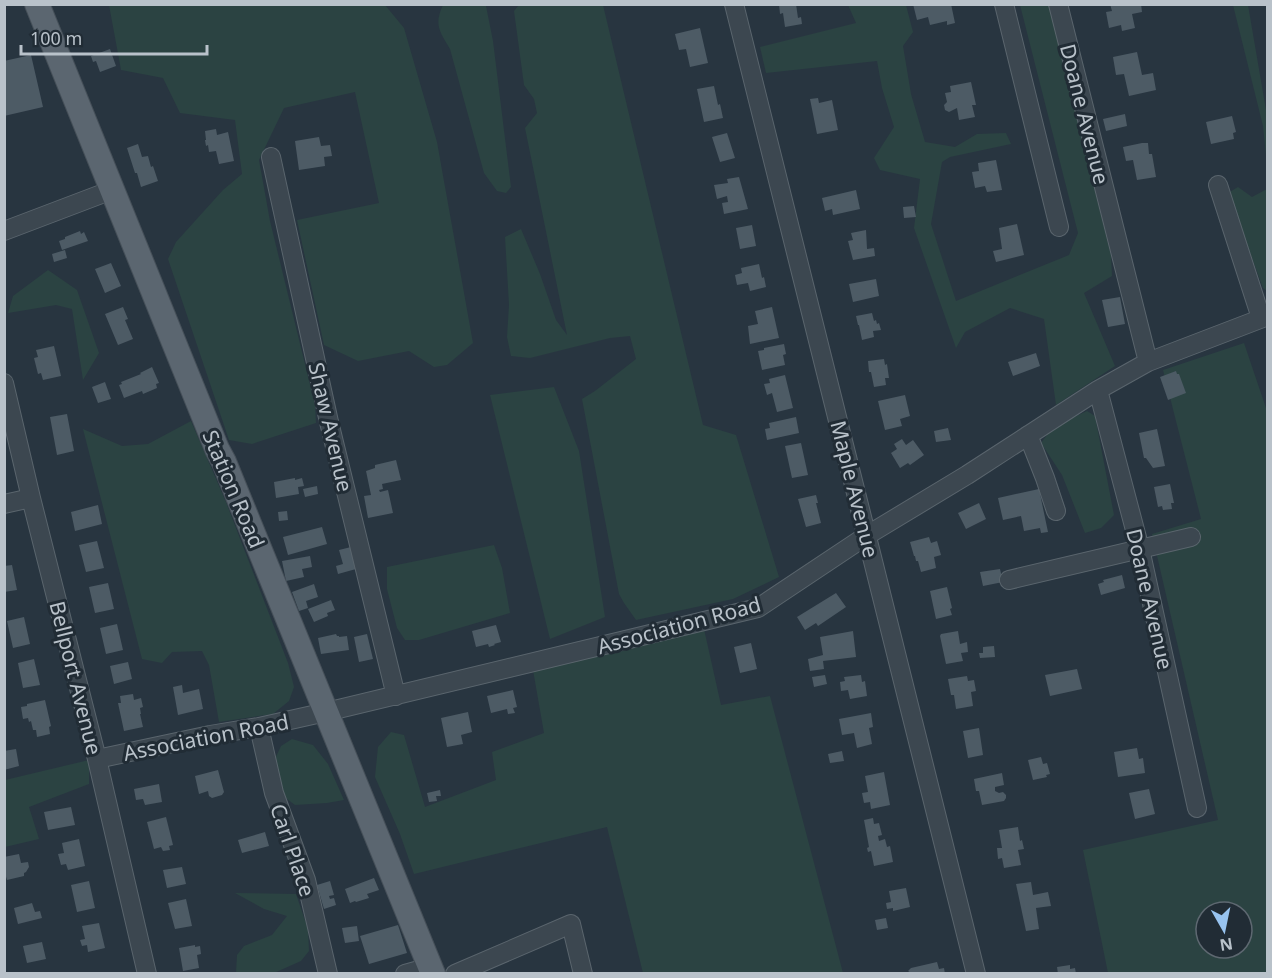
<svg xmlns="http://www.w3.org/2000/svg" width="1272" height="978" font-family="'Noto Sans',sans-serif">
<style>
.green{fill:#2b4342;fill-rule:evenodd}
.building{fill:#4d5b65}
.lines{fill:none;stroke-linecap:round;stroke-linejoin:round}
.minor-casing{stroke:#5a656d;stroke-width:20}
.major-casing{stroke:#465059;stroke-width:26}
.minor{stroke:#3c4750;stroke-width:18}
.major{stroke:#5b6670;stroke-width:24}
.labels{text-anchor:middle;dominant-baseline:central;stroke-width:6;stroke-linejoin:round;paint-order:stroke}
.street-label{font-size:21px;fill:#b9c2ca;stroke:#212c35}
</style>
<rect width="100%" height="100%" fill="#283540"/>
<path class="green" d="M109,5H385L404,28L437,142L473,343L447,365L434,367L409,351L358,361L324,345L297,220L379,203L355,92L284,108L259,160L270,221L315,405L316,423L252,444L229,440L168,259L176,242L223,190L242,174L235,120L180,113L163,78L121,70Z
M482,5L486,6L493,41L511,187L506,193L497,191L484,173L450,49C439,31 434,24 443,5Z
M519,5H603L703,425L736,435L779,577L733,599L636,620L624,603L619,594L582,399L595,391L636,359L630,336L610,338L530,358L511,356L507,337L509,305L505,237L521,229L540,274L556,320L567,335L525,128L537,113L534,99L524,85L514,11Z
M848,5H906L913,32L903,46L911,94L925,142L955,147L977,134L1006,133L1011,144L950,157L942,162L931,224L956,301L1069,255L1078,233L1020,5H1049L1111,255L1112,276L1084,293L1115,366L1056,405L1044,319L1010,308L965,332L956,348L914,228L920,179L880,170L874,158L894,127L882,88L877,61L766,73L760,47L856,23Z
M1233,5H1248L1266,110L1267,113V165L1263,126Z
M1238,187L1252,197L1267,189V291L1263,288L1228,193Z
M48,270L77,290L99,353L83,380L72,309L56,305L8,313L13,296Z
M1244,343L1268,414L1267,973H1108L1083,850L1218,820L1152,534L1201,519L1163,370ZM1206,912H1242V948H1206Z
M554,387L579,451L605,617L550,639L490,395Z
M1087,411L1095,416L1114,515L1101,528L1085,533L1062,475L1041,443L1053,427Z
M191,421L226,502L288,663L294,687L289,701L273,714L219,722L209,665L202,651L172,652L162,663L142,659L83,429L122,446L148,444Z
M494,545L502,568L510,613L419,640H405L397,628L387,589V567Z
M704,629L721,705L770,696L843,973H643L607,827L414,874L400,834L375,777L378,747L391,732L404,735L425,807L496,780L492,752L544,733L533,670Z
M292,739L313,745L328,764L344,800L327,803L295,805L287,799L274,775V761L281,746Z
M89,760V784L29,807L39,839L5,847V780Z
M235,893L296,894L308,929L309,951L301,961L274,973H236L237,955L244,946L272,935L287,916L264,909Z"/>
<path class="building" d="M779,4H796L798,18L801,17L802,24L785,27L783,13L780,14Z
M913,4H951L955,23L947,25V21L930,25L928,17L917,20Z
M1110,4H1141L1142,12L1132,14L1135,28L1122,31L1121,25L1109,28L1106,12L1112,11Z
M700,28L708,63L690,67L686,49L679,50L675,34Z
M110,49L116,66L100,72L96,61L93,62L91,56Z
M1137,52L1142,75L1153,73L1156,90L1129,96L1124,74L1116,75L1113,57Z
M31,55L43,107L4,116V61Z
M971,82L976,105H972L975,117L959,120L957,108L949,112L945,110L944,105L947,102L945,93L951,92L950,86Z
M714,86L718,105L720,104L723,118L704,122L697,89Z
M818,98L819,103L832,100L838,130L817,134L810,99Z
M1125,114L1127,126L1106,131L1103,119Z
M1232,116L1236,132L1233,133L1234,139L1211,144L1206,122Z
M216,129L217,135L228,132L234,161L219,164L216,151L209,152L208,145L206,146L205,140H206L205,131Z
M727,133L735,158L720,162L712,137Z
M319,137L321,146L330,145L332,156L324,157L325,166L299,170L295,141Z
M1142,143H1148L1149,154H1152L1156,177L1137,180L1133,160L1126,161L1123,147Z
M138,144L142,157L148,156L151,167L153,166L158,181L141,187L137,173H135L127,148Z
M996,160L1002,190L987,192L985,186L975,188L972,172L979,171L978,163Z
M739,177L748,209L724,214L722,203L728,202L727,196L717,199L714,185L728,183L727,179Z
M856,190L860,209L833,215L832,209L825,211L822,198Z
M914,206L916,217L904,218L903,207Z
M1017,224L1024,255L996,262L993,251L1002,249L999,228Z
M752,225L756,246L740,249L736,228Z
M866,230L867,249L874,248L875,256L853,260L848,241L853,240L851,233Z
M80,231L81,234L84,232L88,241L62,250L59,241L65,239V237Z
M65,250L67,258L54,262L52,254Z
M111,263L121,286L105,293L95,269Z
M759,264L762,278L764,277L766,287L750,291L748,283L737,285L735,275L742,273L741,268Z
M876,279L879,296L853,302L849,284Z
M1120,297L1125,324L1108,327L1102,300Z
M123,307L128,319L125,320L133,339L118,345L105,314Z
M772,307L779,338L750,344L748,326L758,324L755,311Z
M872,313L874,321L876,320L877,324L879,323L881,330L873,331L874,337L862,340L859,325H858L856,316Z
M784,344L786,354L783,355L785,365L762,370L758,351L764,350V348Z
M54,346L61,376L43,380L41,373L38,374L34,358L38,357L36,350Z
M1036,353L1040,366L1013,376L1008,362Z
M884,359L885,365L887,364L889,378H885L886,385L874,387L871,372H869L868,361Z
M152,367L159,383L156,384L157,388L143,394L142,391L124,398L119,385L122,384L121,382L141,374L140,373Z
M1176,371L1177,374H1179L1186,393L1168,400L1160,377Z
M785,375L793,408L777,412L772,393L767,395L764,384L770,383L769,379Z
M105,382L111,399L98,403L92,387Z
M905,395L910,416L900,419L902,426L885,430L878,401Z
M67,414L74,451L57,455L50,417Z
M796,417L799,433L767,440L765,429L770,428L769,423Z
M948,428L951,440L936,442L934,431Z
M1157,429L1165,466L1153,468L1146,458H1144L1139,433Z
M902,439L906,445L913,440L924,455L910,465L908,463L900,468L891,453L897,449L894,444Z
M801,443L808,475L792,478L785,446Z
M396,460L401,480L382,484L383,489L379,490L380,492L388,490L393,513L368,518L364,496L371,495L366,471L375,468V465Z
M295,478V480L302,478L304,486L298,487L299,494L276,498L274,482Z
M1170,484L1174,503H1171L1172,509L1163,510L1162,506L1158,507L1154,487Z
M317,486L318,494L305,497L303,489Z
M1039,489L1048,532L1041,533L1040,528L1024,531L1021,516L1003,520L998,498Z
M816,495L818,503H816L821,523L806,527L798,499Z
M979,503L986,519L966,529L958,513Z
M98,505L102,524L75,531L71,512Z
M287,511L288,520L279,521L278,512Z
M322,527L327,544L288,555L283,537Z
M929,537L931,543L937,541L941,555L934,557L936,568L921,572L918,561H916L915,556H914L910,542Z
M97,541L104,568L86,572L79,545Z
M351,547L356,569L338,574L336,566L343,564L339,550Z
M310,556L312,567L302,569L304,577L286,581L282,561Z
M12,565L17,590L4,592V566Z
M1000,569L1003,582L983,586L980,572Z
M1122,575L1125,588L1101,595L1098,584L1104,582L1103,580Z
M108,583L114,609L95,613L89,587Z
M314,584L318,597L306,601L308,608L299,611L292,592Z
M947,587L952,608L950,609L952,615L936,619L930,591Z
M836,593L846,607L818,626L816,623L805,630L797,617Z
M331,600L335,610L327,613L328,616L314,622L308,609Z
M24,617L30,644L13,648L7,621Z
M117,624L123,650L106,654L100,628Z
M496,625L501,642L494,644L495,645L489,647L488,644L476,647L472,631Z
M853,631L856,657L823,661L824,669L810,671L808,659L823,655L820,637Z
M958,631L960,644L967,642L968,652L961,653L963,661L946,664L940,636L941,634Z
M336,634L337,636H339V637L347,636L349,650L321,654L318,638Z
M367,634L373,659L359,662L354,637Z
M751,643L757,669L740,673L734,647Z
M994,646L995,657L980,658L979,653H983V647Z
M34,659L40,685L23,688L18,663Z
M128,662L132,679L114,684L110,666Z
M1077,669L1082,689L1050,696L1045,675Z
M825,675L827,684L814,687L812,677Z
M861,675L862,682L865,681L867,696L850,699L848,690L841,691L840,682L845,681L844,677Z
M967,676L968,681L974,680L976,691L971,692L973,706L956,709L954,695H951L948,679Z
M182,685L183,693L199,689L203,709L178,715L173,687Z
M513,690L517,707L513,708L515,713L508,714L507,709L491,713L487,696Z
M133,694L134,700L141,698L143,707L140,708L141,714H140L143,727L124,731L118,703H121L120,696Z
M45,700L51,726L49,727L50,734L37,737L36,730H33L31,721L29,722L28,718L23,719L21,707L27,706V704Z
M468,712L472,732L461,735L463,744L447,747L441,718Z
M871,713L873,727L869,728L872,744L857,748L854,733L842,735L839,719Z
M979,728L983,755L968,758L963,731Z
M1137,748L1139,759L1143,758L1145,773L1118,777L1114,752Z
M16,749L19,766L4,770V751Z
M842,751L844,761L830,763L828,754Z
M1041,757L1043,764L1047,763L1050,774L1046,775L1047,777L1033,780L1028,760Z
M218,770L224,792L222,795L212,798L209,796L208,791L199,794L195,776Z
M884,772L890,805L871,809L870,802L864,803L862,793L868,792L865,776Z
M1002,773L1004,785L995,787V791L999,793L1003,792L1006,795V798L1004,801L982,805L979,791H976L974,779Z
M159,784L162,802L145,805L143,799L136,800L134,789Z
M1149,789L1155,814L1135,819L1129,793Z
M440,790L441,796H436L437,801L429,802L427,793Z
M71,807L75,825L48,830L44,812Z
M166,817L173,845L169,846L170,850L163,851L161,847L154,849L147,822Z
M873,818L874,824L879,823L882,835L878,836L879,841L885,839L887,847L890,846L893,862L874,866L871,851L868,852L867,848L869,847L864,820Z
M1018,827L1020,841L1022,840L1024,849L1018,850L1021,865L1004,868L1002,858L998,859L997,848H1002L999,830Z
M265,832L269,846L242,853L238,840Z
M79,839L85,866L68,870L66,864L61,865L58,854L64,853L62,843Z
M19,854L21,863L28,862L29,867L26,872L24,873V876L7,880L4,870V857Z
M182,867L186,884L167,888L163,870Z
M374,878L379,890L367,894L369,898L356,902L355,901L350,903L345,889Z
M89,881L95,908L77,912L71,885Z
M330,881L334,895L329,896L330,899L334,898L336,905L324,909L317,885Z
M1031,882L1033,895L1048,892L1051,906L1036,908L1039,929L1026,931L1016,884Z
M906,888L910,907L893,911V908L887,909L886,903L891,902L889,891Z
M186,899L192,926L175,929L168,903Z
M32,903L35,912L40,911L42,918L18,924L14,908Z
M886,918L888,928L877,930L875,920Z
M99,923L105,948L88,952L87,945L82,946L80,940L85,939L82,926Z
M398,925L407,953L369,964L360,936Z
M357,926L359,941L345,943L342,928Z
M42,942L46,959L27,963L23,946Z
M195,945V947L200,946L201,954L197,955L199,968L183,971L179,948Z
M937,962L939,969L944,968L945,974H910L911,973L908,971L911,968Z
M1070,965V969L1075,968L1076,974H1058L1057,967Z"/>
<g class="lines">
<defs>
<path id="minor" d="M734,4L976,974
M1004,4L1059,227
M1058,4L1148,362
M271,157L329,422L396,696
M1218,185L1261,318
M4,231L112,190
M4,383L31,498L97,759L147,974
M1098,390L1140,549L1197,808
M1028,435L1045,478L1056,511
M4,504L31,498
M1009,580L1191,537
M259,727L274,793L306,880L328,974
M97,759L210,735L259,727L326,712L758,608L866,536L967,475L1098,390L1148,362L1268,316
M405,974L430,967
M455,974L571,924L583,974"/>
<path id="major" d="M37,4L217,449L224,462L433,974"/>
</defs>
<use href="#minor" class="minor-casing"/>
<use href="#major" class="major-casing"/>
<use href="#minor" class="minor"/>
<use href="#major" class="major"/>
</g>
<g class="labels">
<g class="street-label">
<text transform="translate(1085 114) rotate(76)">Doane Avenue</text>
<text transform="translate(331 427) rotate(77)">Shaw Avenue</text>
<text transform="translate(234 489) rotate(67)">Station Road</text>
<text transform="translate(855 489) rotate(76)">Maple Avenue</text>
<text transform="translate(1150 599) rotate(77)">Doane Avenue</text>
<text transform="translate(679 625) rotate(-15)">Association Road</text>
<text transform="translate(76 678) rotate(76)">Bellport Avenue</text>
<text transform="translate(206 737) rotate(-11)">Association Road</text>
<text transform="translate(293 850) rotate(71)">Carl Place</text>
</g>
</g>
<rect width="1272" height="978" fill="none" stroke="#b9c2ca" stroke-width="12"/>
<g transform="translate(1224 930) rotate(171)"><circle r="28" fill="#212c35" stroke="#5e6871" stroke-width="1.5"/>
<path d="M0-4.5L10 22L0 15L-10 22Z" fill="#98c4f0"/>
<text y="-9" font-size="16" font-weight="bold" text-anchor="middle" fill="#b9c2ca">N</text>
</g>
<path d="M21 45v9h186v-9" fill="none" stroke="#b9c2ca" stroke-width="3"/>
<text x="30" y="45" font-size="18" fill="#b9c2ca" stroke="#212c35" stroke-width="4.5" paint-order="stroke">100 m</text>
</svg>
